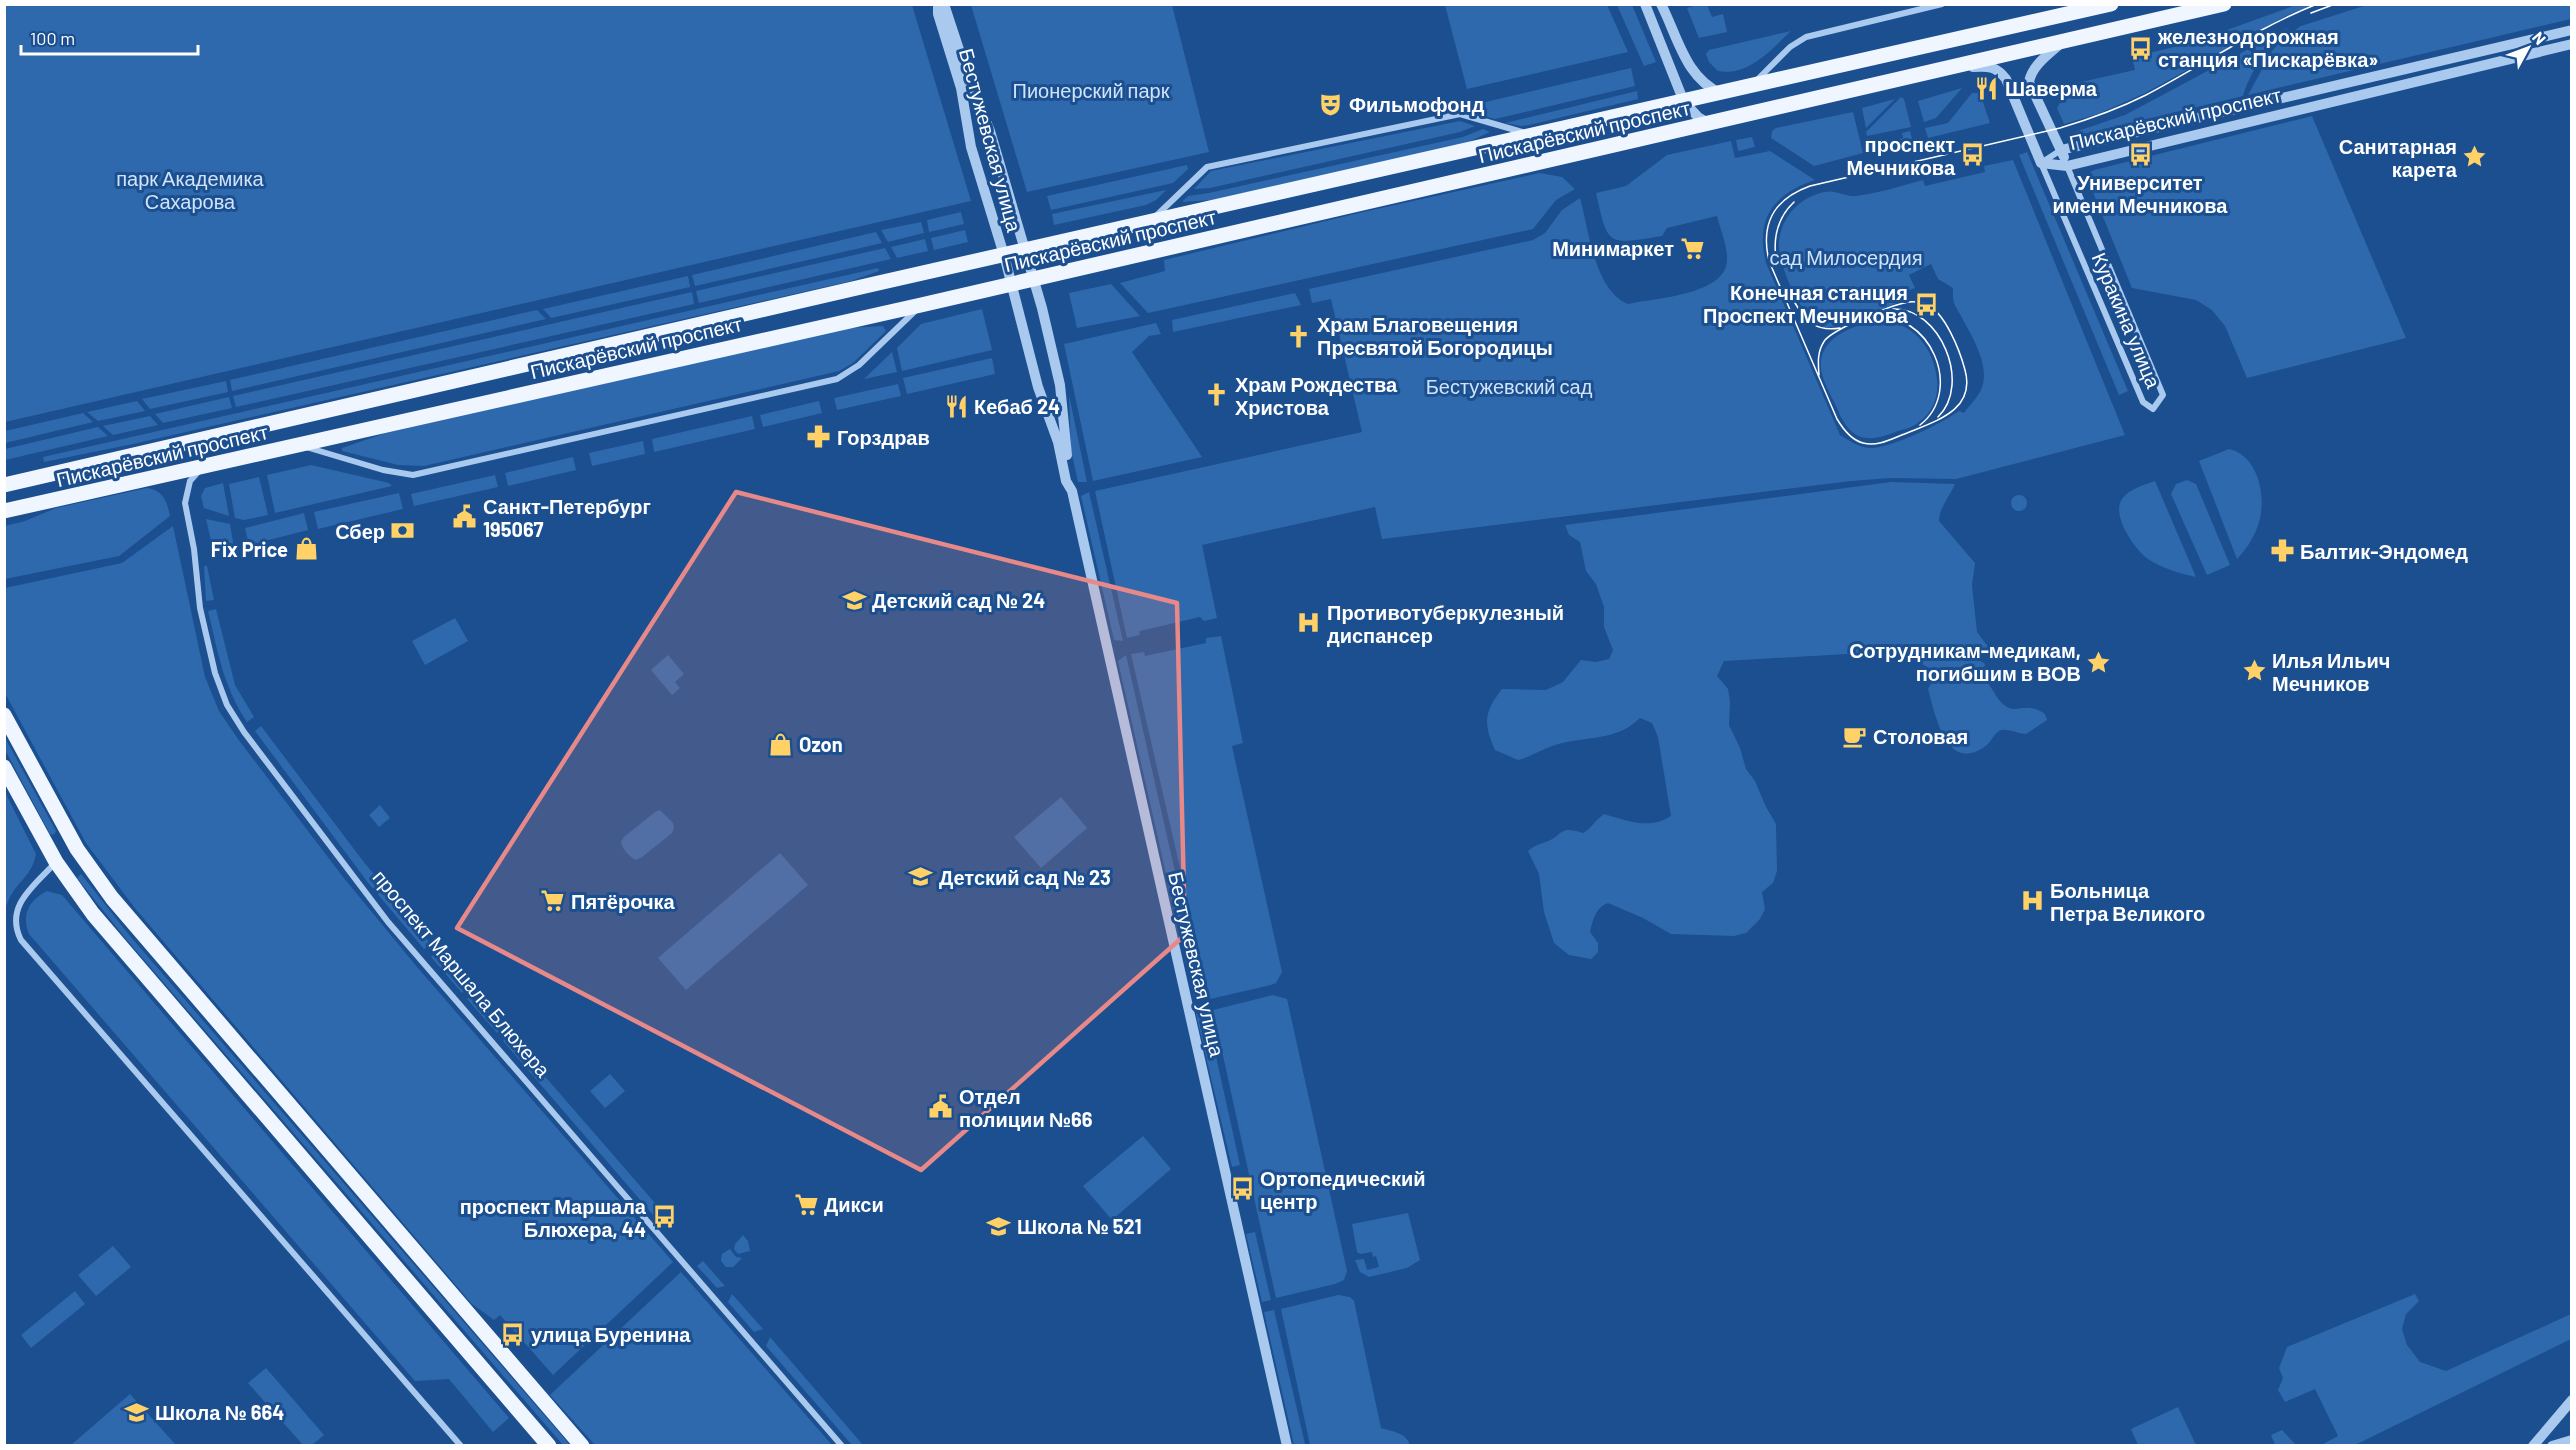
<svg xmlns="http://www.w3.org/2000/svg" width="2576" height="1450" font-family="Barlow,sans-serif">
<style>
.green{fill:#2e69ad}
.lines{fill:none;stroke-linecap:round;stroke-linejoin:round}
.minor{stroke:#a9c9ee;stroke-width:6}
.tertiary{stroke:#a9c9ee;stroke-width:10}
.primary{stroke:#f0f6ff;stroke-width:15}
.tram{stroke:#fff;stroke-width:1.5}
.marked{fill:#e88989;fill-opacity:0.2;stroke:#e88989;stroke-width:4.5;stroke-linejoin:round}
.labels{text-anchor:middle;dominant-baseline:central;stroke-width:6;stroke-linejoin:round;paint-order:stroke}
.poi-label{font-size:20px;font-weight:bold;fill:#fff;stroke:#1b4f8f;text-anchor:start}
.park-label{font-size:20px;fill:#cfe3fa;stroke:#1b4f8f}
.street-label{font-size:20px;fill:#fff;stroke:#1b4f8f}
</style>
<rect width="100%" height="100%" fill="#1b4f8f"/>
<path class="green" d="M4,5H912L971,201L5,422Z
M971,5H1172L1209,152L1027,192Z
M1445,5H1607L1628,52L1467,89Z
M1617,5H1632L1656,62L1644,66Z
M1698,5H1707L1712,17L1723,14L1727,32L1699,38L1687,8Z
M2296,5H2312L2290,14L2145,93L2098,114L2064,124L2057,108L2072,84L2135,70L2132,57L2191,43Z
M2367,5H2571V19L2248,95L2272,51L2284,37L2301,26Z
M2290,27C2269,43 2250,72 2243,96L2076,136L2072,133L2125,115Z
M1791,31C1772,49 1748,77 1718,71L1709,62L1706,54L1709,50Z
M1631,68L1635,86L1495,119L1456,109Z
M1962,88L1936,118L1924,122L1918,101Z
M1637,91L1638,99L1529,125L1521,126L1505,123Z
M1972,93H1980L1990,123L1928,138L1925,128L1948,123Z
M1901,97L1904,99L1911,127L1867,136L1866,132Z
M1895,99L1866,128L1862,108Z
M1853,112L1863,153L1814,166L1771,138L1772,131L1776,128Z
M2312,116L2406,338L2247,378L2225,326L2212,310L2196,300L2132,288L2088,180L2091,172L2094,170Z
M1460,121L1475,126L1460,132L1210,188L1194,189L1211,171Z
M1483,129L1490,132L1462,145L1212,200L1182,202L1188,196L1209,193L1463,137Z
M1910,131L1913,142L1871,152L1868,141L1878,139L1880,144L1903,138L1902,133Z
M1752,137L1755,147L1738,151L1736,140Z
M1731,141L1735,158L1770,151L1815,180C1773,194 1755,219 1766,263L1840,435C1850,441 1858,447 1870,448C1889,449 1943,423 1959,411L1964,413C1969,406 1977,398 1981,390C1991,367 1973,338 1962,318C1955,305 1952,304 1953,288L1938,279L1931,264L1909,275L1915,288L1902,293L1904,300C1888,306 1840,329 1826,327C1802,323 1778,265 1779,243C1780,226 1789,210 1803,201C1811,196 1825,190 1834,192C1841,193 1849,197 1856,196C1879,193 1901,186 1923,180L1925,186L1985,172L1984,166L2013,160L2125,435L1956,479L1891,478L1851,481L1382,539L1375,507L1202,545L1217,618L1204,621L1200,617L1140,631L1139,635L1127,638L1095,491L1362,432L1331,299L1312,303L1309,289L1533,240L1545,233L1562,210L1580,198C1589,230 1594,290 1628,304C1655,298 1725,295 1727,261C1728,247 1720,229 1717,216L1667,228L1662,236C1607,245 1608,247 1596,193L1626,186L1667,155Z
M2027,152L2128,391L2119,395L2019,155Z
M1187,165L1188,169L1173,183L1051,210L1047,196Z
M1540,173L1562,177L1575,189L1556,200L1533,229L1148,313L1120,283L1165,271L1164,260L1359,213Z
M1166,190L1156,200L1146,205L1054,225L1052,214Z
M961,212L964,224L929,232L927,220Z
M921,222L924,233L888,242L881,230Z
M965,230L968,242L934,250L931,238Z
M876,232L882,243L695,286L692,275Z
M925,239L928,251L897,258L891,247Z
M885,248L891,259L699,303L696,291Z
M878,268L879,271L851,281L133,444L44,462L43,457Z
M688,276L690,287L551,318L543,309Z
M1111,284L1140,316L1077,328L1069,293Z
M692,292L694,304L236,407L233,396Z
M1295,293L1301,305L1173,332L1172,320Z
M982,309L992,350L902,371L897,348L921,324Z
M537,310L546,319L232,391L230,380Z
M1882,320C1903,323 1918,332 1929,352C1940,375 1943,405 1919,422C1914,427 1905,429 1898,431C1867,444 1850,441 1837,408C1832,397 1825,386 1822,374C1813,338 1855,324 1882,320Z
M1156,323L1161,334L1149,336L1132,352L1202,457L1093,481L1064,344Z
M883,326L886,331L853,363L839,371L424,466L398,465L342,451V448L386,433L847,328Z
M892,352L897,372L864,379Z
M992,358L995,374L907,394L903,378Z
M226,381L228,392L150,409L142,399Z
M898,384L901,396L837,410L834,398Z
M1069,395L1087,482H1078L1071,450Z
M229,397L232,408L163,423L155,414Z
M137,401L145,411L98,421L87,412Z
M819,401L822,413L763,427L760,415Z
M83,413L93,422L5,443V431Z
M150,416L158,425L113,435L103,426Z
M752,416L755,429L654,452L652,439Z
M98,427L108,436L5,460V449Z
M643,441L645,454L592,466L589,453Z
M2229,449C2260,456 2268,501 2257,528C2253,539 2245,551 2237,559L2199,461Z
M573,457L576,470L508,486L505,473Z
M311,465L389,483L392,486L275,513L267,475Z
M495,475L498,487L414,506L411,494Z
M259,477L268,515L244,520L235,518L229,484Z
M2187,480L2196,484L2230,565L2207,575L2171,494L2176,484Z
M2155,481L2196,577C2179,573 2163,569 2148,559C2134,549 2111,515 2122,499C2129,489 2144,485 2155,481Z
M1891,482L1955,484C1950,496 1939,508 1939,521L1975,563L1972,585L1977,632L1989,648L1979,660L1985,664L1982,676C1993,686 1996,702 2009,708C2019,712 2028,702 2045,714L2047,720L2026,734C2018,734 2006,727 1999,731C1993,735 1990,744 1983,748C1945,772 1935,713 1928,689L1935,677L1931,669L1920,663L1916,650L1724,661L1717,676L1728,689L1730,701L1729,725L1740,748L1746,769L1755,781L1766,807L1776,824L1777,871L1773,883L1762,892L1765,909L1760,919L1746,933L1734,936L1671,934L1643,918L1608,903C1595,908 1593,920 1590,932L1598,943V952L1591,959L1569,955L1554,943L1544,912L1539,874L1528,851C1535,845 1538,845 1546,842C1564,835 1558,825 1583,833C1591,829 1595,820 1604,814C1628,821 1649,830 1671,816L1658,737L1652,723L1640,718C1615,743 1583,735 1552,746C1541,750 1530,757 1518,760L1495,750C1483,723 1484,712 1502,689L1546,690L1563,682L1581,660L1596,662L1609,659L1613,650L1604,627V607L1596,584L1586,571L1580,542L1569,535L1565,525Z
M223,483L229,516L204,508L201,496L205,488Z
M147,488C163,490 167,501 170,516L119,556L5,579V526L25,521L56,508Z
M1089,492L1123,641L1114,640L1081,496Z
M399,493L403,509L318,529L314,512Z
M2011 503a8 8 0 1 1 16 0a8 8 0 1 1-16 0Z
M304,513L308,530L249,545L245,528Z
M206,519L230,524L234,548L214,553Z
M173,526L205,677L219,711L238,739L343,877L417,967L673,1262L553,1375L500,1315L494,1320L472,1304L134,907L86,843L6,695L5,588L122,563Z
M204,566H207L214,600L206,601Z
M216,609L235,685L254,717L247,722C223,686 218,652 208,611Z
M455,618L468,641L425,665L412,641Z
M1221,636L1243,743L1232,746L1282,972L1276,983L1271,985L1210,999L1131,654L1144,652L1145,656L1206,643V638Z
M668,655L684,674L675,682L680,688L672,695L651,670Z
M1126,655L1204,1000L1195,1002L1118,661Z
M261,726L363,861L431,944L424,949L369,884L255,731Z
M4,736L56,831L54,835L50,834L5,750Z
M5,792L36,854C31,881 12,881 5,911Z
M1061,797L1087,828L1041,868L1014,837Z
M380,805L390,818L379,827L369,815Z
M660,810L673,823L674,828L672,833L642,857L636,860C629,856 623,850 621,842L624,837L655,812Z
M780,853L808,885L686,990L658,958Z
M81,874L130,936L570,1445H563L126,939L77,878Z
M47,891L62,895L509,1418L493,1432L449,1379L415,1381L29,934C21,915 29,900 47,891Z
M437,951L468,987L462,993L431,957Z
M473,994L503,1027L497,1033L467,999Z
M1273,995L1287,999L1347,1271L1344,1280L1335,1284L1276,1298L1213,1010Z
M1206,1011L1240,1165L1232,1167L1196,1014Z
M509,1035L661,1210L654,1216L503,1041Z
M610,1074L625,1091L605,1108L590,1091Z
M1143,1136L1171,1169L1112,1220L1083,1186Z
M1408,1213L1420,1260L1407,1268L1369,1277L1360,1272L1355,1260L1364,1259L1367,1270L1379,1267L1376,1256L1373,1257L1372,1252L1360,1254L1357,1252L1352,1224Z
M1255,1232L1271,1300L1262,1302L1246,1234Z
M743,1235L748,1241L750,1251L738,1254L734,1249L735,1244Z
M113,1246L131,1267L96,1296L78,1275Z
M730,1249L736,1257L742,1258L733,1267H726L721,1261L722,1254Z
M703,1261L725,1286L717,1288L697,1266Z
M681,1272L832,1445H595L550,1395Z
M75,1291L85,1304L31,1348L21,1335Z
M732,1294L763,1329L754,1332L728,1302Z
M2415,1294L2419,1301L2406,1314L2402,1329L2407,1345L2420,1362L2446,1371L2571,1314V1339L2355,1445H2321L2338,1436L2315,1389L2285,1402L2278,1390L2283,1378L2279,1368L2287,1347Z
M1338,1295L1350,1297L1354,1301L1381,1428C1393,1432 1406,1432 1410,1445H1310L1281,1309Z
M1274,1310L1305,1444V1445H1294L1264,1312Z
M770,1337L863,1445H852L766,1346Z
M266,1368L324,1435L312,1445H303L248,1383Z
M130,1394L176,1445H71Z
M2178,1407L2196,1445H2138L2131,1429Z
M2282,1430L2296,1445H2275L2271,1435Z"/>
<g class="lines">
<path class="minor" d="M1756,81L1790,47L1806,37L1942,4
M2061,150L2041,163L2143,402L2153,409L2163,395L2067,166
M1156,216L1207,167L1460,114L1522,132
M306,447L383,470L413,475L837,379L859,365L915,311
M198,472L190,481L185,503L194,549L200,608L215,673L227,705L244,732L388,922L842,1446
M56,862C34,886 4,906 21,940L461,1446"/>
<path class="tertiary" d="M938,4V14L961,88L971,147L1004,255L1038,387L1058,442L1066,481L1072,491L1287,1446
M944,4L971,86L990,131L1042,308L1060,385L1067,455
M1645,4L1684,102L1698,117L1710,124
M1661,4C1678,37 1685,78 1722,94
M2061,43C2049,54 2032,65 2029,82L2064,157
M1973,67C1988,66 1996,66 2006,79L2041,163L2067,166L2572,44
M2061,150L2572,30
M2533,1446L2572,1400
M2552,1446L2572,1440"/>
<path class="primary" d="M4,485L874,284L2111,4
M4,511L921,305L2224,4
M4,715L77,849L112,898L582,1446
M4,767L56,862L93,914L549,1446"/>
<path class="tram" d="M2311,13L2335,4
M1776,259C1773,237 1777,218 1794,202
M1795,303C1806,322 1817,332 1840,328
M1893,309C1940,307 1972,384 1938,417
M1873,318C1929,309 1965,390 1920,425
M1819,375C1818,363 1817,351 1825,340C1836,328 1887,307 1904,303C1911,301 1920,302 1926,304C1945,312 1960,351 1965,370C1976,410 1936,421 1907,433C1893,438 1879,447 1863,443C1851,440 1843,429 1837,419L1769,261C1760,223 1774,199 1810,186L2060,128C2090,119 2118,109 2146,95C2203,65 2257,28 2317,4"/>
</g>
<path class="marked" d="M736,492L1177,603L1185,935L921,1170L457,928Z"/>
<defs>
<symbol id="bus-bare" viewBox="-9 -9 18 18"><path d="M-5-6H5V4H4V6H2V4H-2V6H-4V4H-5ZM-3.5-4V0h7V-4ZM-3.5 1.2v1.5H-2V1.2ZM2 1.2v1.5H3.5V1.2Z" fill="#ffd166" stroke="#1b4f8f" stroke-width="2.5" paint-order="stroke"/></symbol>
<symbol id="restaurant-bare" viewBox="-9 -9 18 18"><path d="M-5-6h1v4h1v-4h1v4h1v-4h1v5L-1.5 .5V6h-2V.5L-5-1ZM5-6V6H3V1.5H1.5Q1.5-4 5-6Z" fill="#ffd166" stroke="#1b4f8f" stroke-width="2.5" paint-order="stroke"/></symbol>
<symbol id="theatre-bare" viewBox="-9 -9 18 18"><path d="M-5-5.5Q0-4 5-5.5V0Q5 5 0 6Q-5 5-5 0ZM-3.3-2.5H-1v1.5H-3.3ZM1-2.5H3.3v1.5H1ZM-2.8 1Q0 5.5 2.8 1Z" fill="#ffd166" stroke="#1b4f8f" stroke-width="2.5" paint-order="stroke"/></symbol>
<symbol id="sight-bare" viewBox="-9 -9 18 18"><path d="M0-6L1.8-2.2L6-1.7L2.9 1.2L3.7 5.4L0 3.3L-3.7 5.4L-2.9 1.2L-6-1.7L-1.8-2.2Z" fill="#ffd166" stroke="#1b4f8f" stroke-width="2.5" paint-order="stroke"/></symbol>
<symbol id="supermarket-bare" viewBox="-9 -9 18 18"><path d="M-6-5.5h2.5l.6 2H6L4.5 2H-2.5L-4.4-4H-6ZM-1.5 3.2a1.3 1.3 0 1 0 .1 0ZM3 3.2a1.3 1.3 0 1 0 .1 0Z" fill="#ffd166" stroke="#1b4f8f" stroke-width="2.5" paint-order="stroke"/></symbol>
<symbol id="church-bare" viewBox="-9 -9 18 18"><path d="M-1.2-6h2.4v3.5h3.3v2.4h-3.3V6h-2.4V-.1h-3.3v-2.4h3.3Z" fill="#ffd166" stroke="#1b4f8f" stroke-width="2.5" paint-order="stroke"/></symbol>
<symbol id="pharmacy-bare" viewBox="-9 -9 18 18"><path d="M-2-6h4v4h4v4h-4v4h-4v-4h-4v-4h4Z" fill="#ffd166" stroke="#1b4f8f" stroke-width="2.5" paint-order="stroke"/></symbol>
<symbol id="civic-bare" viewBox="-9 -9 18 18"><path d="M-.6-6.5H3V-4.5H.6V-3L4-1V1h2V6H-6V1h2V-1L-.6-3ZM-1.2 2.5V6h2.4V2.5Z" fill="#ffd166" stroke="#1b4f8f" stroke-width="2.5" paint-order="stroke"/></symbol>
<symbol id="bank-bare" viewBox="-9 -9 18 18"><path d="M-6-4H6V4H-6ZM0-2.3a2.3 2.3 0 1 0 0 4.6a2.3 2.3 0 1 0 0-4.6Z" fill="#ffd166" stroke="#1b4f8f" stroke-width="2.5" paint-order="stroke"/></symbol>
<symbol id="shop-bare" viewBox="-9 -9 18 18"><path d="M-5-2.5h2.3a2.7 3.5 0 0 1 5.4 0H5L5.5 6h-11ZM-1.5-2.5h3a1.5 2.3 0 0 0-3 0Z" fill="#ffd166" stroke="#1b4f8f" stroke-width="2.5" paint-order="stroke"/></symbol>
<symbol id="school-bare" viewBox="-9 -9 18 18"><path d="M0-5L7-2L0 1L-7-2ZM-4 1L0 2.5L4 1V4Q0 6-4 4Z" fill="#ffd166" stroke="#1b4f8f" stroke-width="2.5" paint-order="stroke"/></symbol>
<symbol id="hospital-bare" viewBox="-9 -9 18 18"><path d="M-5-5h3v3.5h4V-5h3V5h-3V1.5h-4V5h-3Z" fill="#ffd166" stroke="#1b4f8f" stroke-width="2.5" paint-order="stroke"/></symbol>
<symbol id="cafe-bare" viewBox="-9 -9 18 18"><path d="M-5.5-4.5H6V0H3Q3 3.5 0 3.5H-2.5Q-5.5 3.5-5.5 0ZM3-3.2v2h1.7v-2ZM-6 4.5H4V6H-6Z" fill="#ffd166" stroke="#1b4f8f" stroke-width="2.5" paint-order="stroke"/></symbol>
</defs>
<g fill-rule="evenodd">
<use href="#bus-bare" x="2124" y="32" width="33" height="33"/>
<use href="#restaurant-bare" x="1970" y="72" width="33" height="33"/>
<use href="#theatre-bare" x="1314" y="88" width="33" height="33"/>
<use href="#bus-bare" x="1956" y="138" width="33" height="33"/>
<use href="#bus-bare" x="2124" y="138" width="33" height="33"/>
<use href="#sight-bare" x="2458" y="140" width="33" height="33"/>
<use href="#supermarket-bare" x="1676" y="232" width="33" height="33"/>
<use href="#bus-bare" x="1910" y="288" width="33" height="33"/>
<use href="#church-bare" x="1282" y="320" width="33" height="33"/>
<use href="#church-bare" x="1200" y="378" width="33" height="33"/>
<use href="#restaurant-bare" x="940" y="390" width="33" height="33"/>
<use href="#pharmacy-bare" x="802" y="420" width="33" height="33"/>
<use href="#civic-bare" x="448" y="500" width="33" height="33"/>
<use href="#bank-bare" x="386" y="514" width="33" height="33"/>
<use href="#shop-bare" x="290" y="532" width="33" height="33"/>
<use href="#pharmacy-bare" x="2266" y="534" width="33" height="33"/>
<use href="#school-bare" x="838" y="584" width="33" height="33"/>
<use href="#hospital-bare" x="1292" y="606" width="33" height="33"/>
<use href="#sight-bare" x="2082" y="646" width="33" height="33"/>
<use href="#sight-bare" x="2238" y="654" width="33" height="33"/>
<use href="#cafe-bare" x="1838" y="720" width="33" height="33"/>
<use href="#shop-bare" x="764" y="728" width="33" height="33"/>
<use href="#school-bare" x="904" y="860" width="33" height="33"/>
<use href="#supermarket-bare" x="536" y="884" width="33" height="33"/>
<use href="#hospital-bare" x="2016" y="884" width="33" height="33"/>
<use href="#civic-bare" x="924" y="1090" width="33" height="33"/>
<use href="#bus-bare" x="1226" y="1172" width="33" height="33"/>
<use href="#supermarket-bare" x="790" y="1188" width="33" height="33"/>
<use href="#bus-bare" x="648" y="1200" width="33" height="33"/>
<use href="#school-bare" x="982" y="1210" width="33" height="33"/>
<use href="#bus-bare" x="496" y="1318" width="33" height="33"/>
<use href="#school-bare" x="120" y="1396" width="33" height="33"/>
</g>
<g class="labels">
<g class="poi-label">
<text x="2158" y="36">железнодорожная<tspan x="2158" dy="23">станция «Пискарёвка»</tspan></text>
<text x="2005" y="88">Шаверма</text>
<text x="1349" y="104">Фильмофонд</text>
<text x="1955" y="144" text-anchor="end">проспект<tspan x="1955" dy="23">Мечникова</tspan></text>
<text x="2457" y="146" text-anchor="end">Санитарная<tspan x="2457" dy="23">карета</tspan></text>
<text x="2140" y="182" text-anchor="middle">Университет<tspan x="2140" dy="23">имени Мечникова</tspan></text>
<text x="1674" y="248" text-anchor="end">Минимаркет</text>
<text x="1908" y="292" text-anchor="end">Конечная станция<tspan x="1908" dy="23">Проспект Мечникова</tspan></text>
<text x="1317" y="324">Храм Благовещения<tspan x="1317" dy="23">Пресвятой Богородицы</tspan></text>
<text x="1235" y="384">Храм Рождества<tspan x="1235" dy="23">Христова</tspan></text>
<text x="974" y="406">Кебаб 24</text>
<text x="837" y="437">Горздрав</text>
<text x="483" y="506">Санкт-Петербург<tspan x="483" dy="23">195067</tspan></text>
<text x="385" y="531" text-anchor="end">Сбер</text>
<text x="288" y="549" text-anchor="end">Fix Price</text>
<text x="2300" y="551">Балтик-Эндомед</text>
<text x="872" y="600">Детский сад № 24</text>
<text x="1327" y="612">Противотуберкулезный<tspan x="1327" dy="23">диспансер</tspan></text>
<text x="2081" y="650" text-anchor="end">Сотрудникам-медикам,<tspan x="2081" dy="23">погибшим в ВОВ</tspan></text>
<text x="2272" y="660">Илья Ильич<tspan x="2272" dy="23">Мечников</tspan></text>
<text x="1873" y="736">Столовая</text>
<text x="799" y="744">Ozon</text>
<text x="939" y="877">Детский сад № 23</text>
<text x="2050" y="890">Больница<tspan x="2050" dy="23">Петра Великого</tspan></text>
<text x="571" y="901">Пятёрочка</text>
<text x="959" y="1096">Отдел<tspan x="959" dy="23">полиции №66</tspan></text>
<text x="1260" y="1178">Ортопедический<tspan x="1260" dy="23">центр</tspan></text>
<text x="824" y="1204">Дикси</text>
<text x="646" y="1206" text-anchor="end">проспект Маршала<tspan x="646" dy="23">Блюхера, 44</tspan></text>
<text x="1017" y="1226">Школа № 521</text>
<text x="531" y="1334">улица Буренина</text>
<text x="155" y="1412">Школа № 664</text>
</g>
<g class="park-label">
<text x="1091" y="90">Пионерский парк</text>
<text x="190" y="178">парк Академика<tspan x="190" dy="23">Сахарова</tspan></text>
<text x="1846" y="257">сад Милосердия</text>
<text x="1509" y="386">Бестужевский сад</text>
</g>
<g class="street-label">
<text transform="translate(2175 118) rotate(-13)">Пискарёвский проспект</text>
<text transform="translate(1584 131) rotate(-13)">Пискарёвский проспект</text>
<text transform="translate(991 140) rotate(75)">Бестужевская улица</text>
<text transform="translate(1110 240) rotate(-13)">Пискарёвский проспект</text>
<text transform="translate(2127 320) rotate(67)">Куракина улица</text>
<text transform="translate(636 347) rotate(-13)">Пискарёвский проспект</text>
<text transform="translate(162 455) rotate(-13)">Пискарёвский проспект</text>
<text transform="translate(1197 964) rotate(77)">Бестужевская улица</text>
<text transform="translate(462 973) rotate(50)">проспект Маршала Блюхера</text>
</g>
</g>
<rect width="2576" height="1450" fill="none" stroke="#ffffff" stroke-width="12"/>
<g transform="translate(2528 48) rotate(49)" stroke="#1b4f8f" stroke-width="4.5" paint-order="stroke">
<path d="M0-4.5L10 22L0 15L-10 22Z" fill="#ffffff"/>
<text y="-9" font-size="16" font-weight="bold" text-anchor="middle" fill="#ffffff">N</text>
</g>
<path d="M21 45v9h177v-9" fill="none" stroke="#ffffff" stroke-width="3"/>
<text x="30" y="45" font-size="18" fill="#ffffff" stroke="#1b4f8f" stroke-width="4.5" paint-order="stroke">100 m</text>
</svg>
